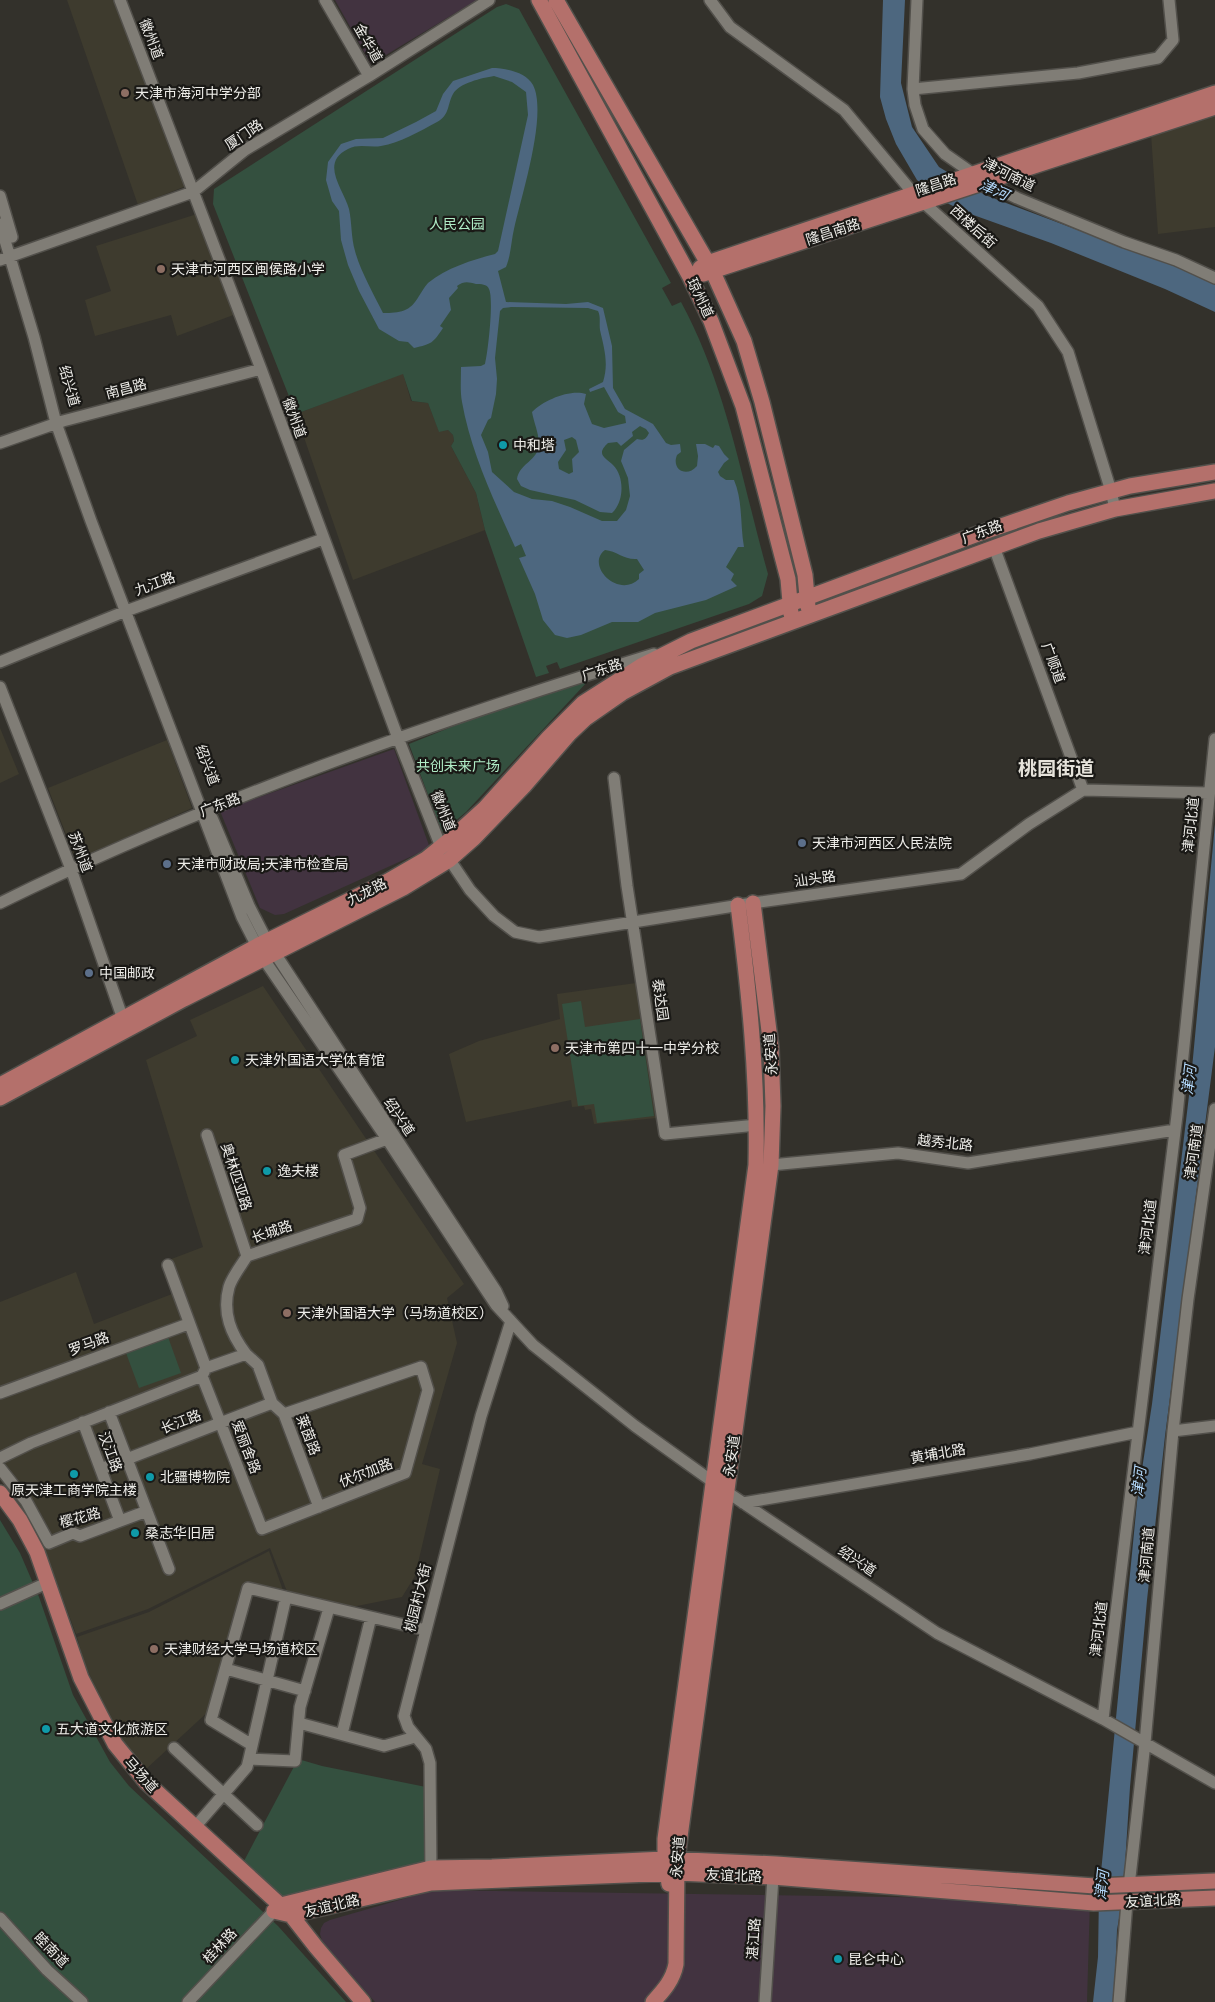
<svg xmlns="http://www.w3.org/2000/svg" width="1215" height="2002" font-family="Signika,'Noto Sans SC',sans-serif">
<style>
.commercial{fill:#423340}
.built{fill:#3e3b2e}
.green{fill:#34503f}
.water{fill:#4d677f;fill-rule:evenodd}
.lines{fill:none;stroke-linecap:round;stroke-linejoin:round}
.minor-casing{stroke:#52504b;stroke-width:14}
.major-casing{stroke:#52504b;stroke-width:18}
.minor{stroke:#807d76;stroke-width:11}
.major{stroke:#b4706b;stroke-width:15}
.education-dot{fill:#8d6e63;stroke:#1a1916;stroke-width:2}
.culture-dot{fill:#0f9aa8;stroke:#1a1916;stroke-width:2}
.service-dot{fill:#5c6f8a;stroke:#1a1916;stroke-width:2}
.labels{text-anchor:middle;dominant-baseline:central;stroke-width:4.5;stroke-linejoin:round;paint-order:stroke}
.street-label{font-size:14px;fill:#eeede9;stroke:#1a1916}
.poi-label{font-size:14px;fill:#eeede9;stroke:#1a1916;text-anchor:start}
.park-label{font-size:14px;fill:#b0ecc6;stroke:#1a1916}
.water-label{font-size:15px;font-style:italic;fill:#b1d7fa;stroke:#1a1916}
.district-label{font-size:19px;font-weight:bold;fill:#e6e3db;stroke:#1a1916}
</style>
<rect width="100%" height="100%" fill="#33312b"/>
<path class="commercial" d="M335,0H477L371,64Z
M394,749L430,848L284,914L275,915L260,908L220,811Z
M434,1890L1090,1900L1087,2002H375L322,1941L320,1934L321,1928L324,1923L330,1920Z"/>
<path class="built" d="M67,0H115L186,186L138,205Z
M1215,116V227L1158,234L1151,134Z
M197,214L236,314L177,336L171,315L95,336L85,300L111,291L96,246Z
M403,373L411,401L428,403L439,431L448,430L453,435L454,441L451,446L476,493L485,530L353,580L296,414Z
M0,728L19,774L0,783Z
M167,740L192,808L76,860L48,788Z
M636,983L657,1118L594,1124L591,1109L585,1110L584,1106L572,1107L571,1100L466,1122L449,1054L479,1041L560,1019L557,994Z
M263,986L464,1284L447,1298L457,1343L422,1464L440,1469L415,1576L402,1597L342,1609L288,1594L270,1548L148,1609L76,1634L44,1548L26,1514L0,1480V1302L76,1272L94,1324L172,1294L161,1263L203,1247L146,1060L197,1036L190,1020Z
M269,1551L284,1593L246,1585L211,1709L145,1770L131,1755L105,1709L84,1662L77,1637L149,1612Z"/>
<path class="green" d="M506,4L519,9L671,283L662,288L672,306L681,302C727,387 742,482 768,574L762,596L749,604L560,669L557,662L546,666L549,673L536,677L485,530L476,493L451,446L454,441L453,435L448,430L439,432L428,403L412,401L403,374L296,414L213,204L214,189L497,7Z
M588,681L466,812L442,832L409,744L519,700Z
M581,1001L585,1027L640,1019L654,1116L597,1123L594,1104L578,1106L562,1004Z
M168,1337L181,1373L139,1388L126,1353Z
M0,1520L20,1553L39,1597L73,1695L110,1762L129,1786L278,1926L346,2002H0Z
M298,1759L322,1766L426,1787L425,1863L283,1899L244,1861Z"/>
<path class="water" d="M883,0H905L901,83L912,127L939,167L985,195L1203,277L1215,285V312L1165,289L1051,243L965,212L945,202L917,180L896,144L886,119L880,97Z
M492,68C505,68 526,72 533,85C548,114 521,197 514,229C511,242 511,255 506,267L498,271L506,302L566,304L588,302L603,308L612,346L613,388L625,409L653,424L666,443L671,445L680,444L681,452L677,455C671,470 687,478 697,466L698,456L696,444H705L713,448L715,445L719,446L724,454L729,459L724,463L718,472L720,476L726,480H734C743,501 740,525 744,547H738L726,567L734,574L731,580L737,586L706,600L655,613L638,622H612L581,635L567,638L555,635L543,620L535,594L519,558L526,556L521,544L515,547C494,500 471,453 462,402C460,391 461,379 461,367L481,366L485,364C488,352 494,299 489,289C487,284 481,284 476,284C468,282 464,281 457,286L458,288L449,298L451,310L440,326L443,328C433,343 432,344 414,348L408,342L399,341L379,329L359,291L348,265L341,240L339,211L332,201L326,180L328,162L341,144L356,139L383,138L416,122L436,111L443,94L453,81ZM494,76L512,82L526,92L528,115L498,251L495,254C472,260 446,268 428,283C424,287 422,292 419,296C410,312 400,313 383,313C374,295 360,270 355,251C351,237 352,223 349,209C344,190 319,163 348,149C359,143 370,148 381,146C400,143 420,131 437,122C450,115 447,105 453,94C459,83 482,78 494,76ZM511,307L588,308L598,311C601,317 599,324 600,330C604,348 609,363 603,382L589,389L590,392L604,387L618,412L625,416L626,423L604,428L592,424L584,404L586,394C570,389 544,400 532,412C534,424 541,437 538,449C535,461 519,465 517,479L521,486L530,490L575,500L600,512L612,513C624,502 625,477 613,465C606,458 595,455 608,443L617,442L621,446L633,436L632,432L640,426L646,429L649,433C646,439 644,441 637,439L624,450L621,461L628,478L630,496L626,510L617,521H602L570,507L552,501L532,499L514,492L492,472L488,452L481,435L488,420L491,418L496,394L497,379L495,358L500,311L503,308ZM572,437L576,440L579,452L572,459L573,472L569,474L559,469L558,462L566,450L564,440ZM605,550C617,551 624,560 637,559L644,570L639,574V579C618,599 585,565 605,550Z
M1215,824V1047L1165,1436L1147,1600L1130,1787L1123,1895L1117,1930L1114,2002H1093L1098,1957L1099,1893L1137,1502L1152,1404L1191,1079Z"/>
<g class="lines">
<defs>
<path id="minor" d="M120,0L261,369L398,738L441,847L470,890L494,916L515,932L539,937L753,903L961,874L1029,824L1083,790L1209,793
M325,0L369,76
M710,0L730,27L844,110L913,193L1038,306L1068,352L1111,491L1115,509
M917,0L913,89L915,105L923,129L945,154L985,182L1017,198L1124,242L1176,260L1215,278
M913,89L1078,73L1158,58L1173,40L1169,0
M0,196L12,237
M0,224L34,337L56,423L91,521L242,917L263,958L387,1139L486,1290L496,1305L533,1345L635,1426L727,1492L937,1633L1103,1719L1215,1783
M0,260L193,192L245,150L369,76L489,0
M0,443L63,421L261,369
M994,547L1083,790
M0,662L126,611L323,539
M0,687L71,869L125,1025
M614,778L627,886L665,1134L757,1125
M212,818L249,906L267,941L496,1291L503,1306
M0,903C210,800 431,723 654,654
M207,1135L247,1256
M771,1165L898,1153L968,1163L1175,1130
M168,1265L206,1368
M246,1354L258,1365L272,1403L284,1414L319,1507
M202,1376L262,1529L405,1473L428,1390L421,1367L284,1414
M0,1393L188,1324
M109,1412L169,1569
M83,1422L120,1521
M1173,1431L1215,1426
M0,1458L31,1443L202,1376L206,1368L246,1354C231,1334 222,1313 229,1287C232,1277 241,1266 247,1256L357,1219L360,1208L344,1155L387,1139
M0,1468L26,1501L49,1543L73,1533L80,1536L147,1511
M101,1469L272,1403
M743,1503L1030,1454L1138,1432
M286,1597L426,1630
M0,1604L49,1582
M226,1669L305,1691
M1103,1719L1177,1115L1215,739
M299,1723L384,1746L415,1737
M342,1734L371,1617
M174,1748L257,1825
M249,1759L295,1761L300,1707L329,1608
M195,1827L247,1767L249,1759L286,1597L248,1588L211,1720L252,1745
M431,1874L430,1763L426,1749L408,1727L404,1716L481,1416L511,1321
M1129,1886L1145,1743L1173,1431L1188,1299L1215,1109
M0,1918L47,1970L82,2002
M188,2002L274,1911
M765,2002L773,1877
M1119,2002L1127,1902"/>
<path id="major" d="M539,0L690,277L711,321L743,406L782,556L788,579L791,614
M556,0L713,272L744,341L762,402L805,575L808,607
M700,268L707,263L1215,93
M703,274L1215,107
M0,1085L257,946L388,881L426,859L453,837L485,808L549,737L583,703L641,666L691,641L978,534L1068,503L1130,486L1215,472
M0,1098L184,999L403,888L449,860L474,838L524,786L569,734L586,718L622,693L670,667L1039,531L1115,509L1215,491
M0,1493L20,1520L37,1552L81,1678L115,1744L146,1782L291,1915L316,1947L363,2002
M669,1884L665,1859V1839L756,1165C758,1077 749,992 738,905
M274,1911L281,1905L431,1868L492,1867L665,1859L776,1864L1095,1886L1215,1881
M274,1911L291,1915L431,1883L676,1873L773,1877L1094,1903L1215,1898
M653,2002C664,1990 673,1980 676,1964L677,1859L771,1165L773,1106L771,1047L753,903"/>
</defs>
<use href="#minor" class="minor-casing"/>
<use href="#major" class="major-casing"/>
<use href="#minor" class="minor"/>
<use href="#major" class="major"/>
</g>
<g class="education-dot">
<circle cx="125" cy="93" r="5"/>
<circle cx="161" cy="269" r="5"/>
<circle cx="555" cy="1048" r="5"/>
<circle cx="287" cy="1313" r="5"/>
<circle cx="154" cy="1649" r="5"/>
</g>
<g class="culture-dot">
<circle cx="503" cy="445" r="5"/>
<circle cx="235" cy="1060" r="5"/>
<circle cx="267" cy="1171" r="5"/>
<circle cx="74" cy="1474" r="5"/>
<circle cx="150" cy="1477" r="5"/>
<circle cx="135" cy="1533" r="5"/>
<circle cx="46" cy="1729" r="5"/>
<circle cx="838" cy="1959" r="5"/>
</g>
<g class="service-dot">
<circle cx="802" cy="843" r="5"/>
<circle cx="167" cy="864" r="5"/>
<circle cx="89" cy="973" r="5"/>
</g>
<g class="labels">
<g class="street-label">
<text transform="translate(151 39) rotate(69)">徽州道</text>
<text transform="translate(368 43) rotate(60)">金华道</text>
<text transform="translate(244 135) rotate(-34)">厦门路</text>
<text transform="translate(1009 175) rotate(27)">津河南道</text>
<text transform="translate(936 185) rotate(-18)">隆昌路</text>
<text transform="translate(973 227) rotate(42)">西楼后街</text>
<text transform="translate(833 232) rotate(-18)">隆昌南路</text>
<text transform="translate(700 298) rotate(64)">琼州道</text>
<text transform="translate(69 386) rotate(74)">绍兴道</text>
<text transform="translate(126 389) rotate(-15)">南昌路</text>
<text transform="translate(294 418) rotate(70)">徽州道</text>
<text transform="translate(982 532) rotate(-20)">广东路</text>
<text transform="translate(155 584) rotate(-20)">九江路</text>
<text transform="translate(1053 663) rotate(70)">广顺道</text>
<text transform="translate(602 670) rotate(-18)">广东路</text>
<text transform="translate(207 765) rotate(69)">绍兴道</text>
<text transform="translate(220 805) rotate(-21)">广东路</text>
<text transform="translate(443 811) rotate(68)">徽州道</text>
<text transform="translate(1191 825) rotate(-84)">津河北道</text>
<text transform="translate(80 852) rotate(69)">苏州道</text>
<text transform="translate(815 879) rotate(-8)">汕头路</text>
<text transform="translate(367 892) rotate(-27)">九龙路</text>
<text transform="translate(660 1000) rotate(82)">泰达园</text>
<text transform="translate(771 1054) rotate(-94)">永安道</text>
<text transform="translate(399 1117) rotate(56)">绍兴道</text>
<text transform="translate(945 1143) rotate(6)">越秀北路</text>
<text transform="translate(1194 1152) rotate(-82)">津河南道</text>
<text transform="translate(236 1177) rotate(72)">奥林匹亚路</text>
<text transform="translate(1148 1227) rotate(-83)">津河北道</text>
<text transform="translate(272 1232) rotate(-19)">长城路</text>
<text transform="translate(89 1344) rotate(-20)">罗马路</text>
<text transform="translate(181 1422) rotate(-21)">长江路</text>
<text transform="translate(308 1435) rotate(69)">莱茵路</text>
<text transform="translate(246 1447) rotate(69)">爱丽舍路</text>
<text transform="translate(110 1452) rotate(70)">汉江路</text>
<text transform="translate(938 1454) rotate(-10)">黄埔北路</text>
<text transform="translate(732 1456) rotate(-82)">永安道</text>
<text transform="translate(366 1473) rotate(-21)">伏尔加路</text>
<text transform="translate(80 1518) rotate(-15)">樱花路</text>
<text transform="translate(1147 1555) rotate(-85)">津河南道</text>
<text transform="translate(857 1561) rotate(34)">绍兴道</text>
<text transform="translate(418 1598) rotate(-76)">桃园村大街</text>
<text transform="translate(1099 1629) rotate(-83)">津河北道</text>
<text transform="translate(141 1775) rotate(48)">马场道</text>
<text transform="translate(678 1857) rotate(-85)">永安道</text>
<text transform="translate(734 1876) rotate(2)">友谊北路</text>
<text transform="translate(1153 1901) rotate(-3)">友谊北路</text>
<text transform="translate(332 1906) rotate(-13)">友谊北路</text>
<text transform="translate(754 1939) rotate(-86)">湛江路</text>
<text transform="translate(220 1946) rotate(-47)">桂林路</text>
<text transform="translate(51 1950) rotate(46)">睦南道</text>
</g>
<g class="poi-label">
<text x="135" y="93">天津市海河中学分部</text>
<text x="171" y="269">天津市河西区闽侯路小学</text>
<text x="513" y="445">中和塔</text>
<text x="812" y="843">天津市河西区人民法院</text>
<text x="177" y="864">天津市财政局;天津市检查局</text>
<text x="99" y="973">中国邮政</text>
<text x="565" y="1048">天津市第四十一中学分校</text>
<text x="245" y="1060">天津外国语大学体育馆</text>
<text x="277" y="1171">逸夫楼</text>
<text x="297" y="1313">天津外国语大学（马场道校区）</text>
<text x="160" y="1477">北疆博物院</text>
<text x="74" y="1490" text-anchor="middle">原天津工商学院主楼</text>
<text x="145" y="1533">桑志华旧居</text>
<text x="164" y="1649">天津财经大学马场道校区</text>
<text x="56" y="1729">五大道文化旅游区</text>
<text x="848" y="1959">昆仑中心</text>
</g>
<g class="park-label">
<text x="457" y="224">人民公园</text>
<text x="458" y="766">共创未来广场</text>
</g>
<g class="water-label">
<text transform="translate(994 190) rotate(24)">津河</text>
<text transform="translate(1189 1080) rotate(-83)">津河</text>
<text transform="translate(1139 1482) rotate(-83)">津河</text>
<text transform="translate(1102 1885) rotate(-84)">津河</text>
</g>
<g class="district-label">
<text x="1056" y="769">桃园街道</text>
</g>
</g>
</svg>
